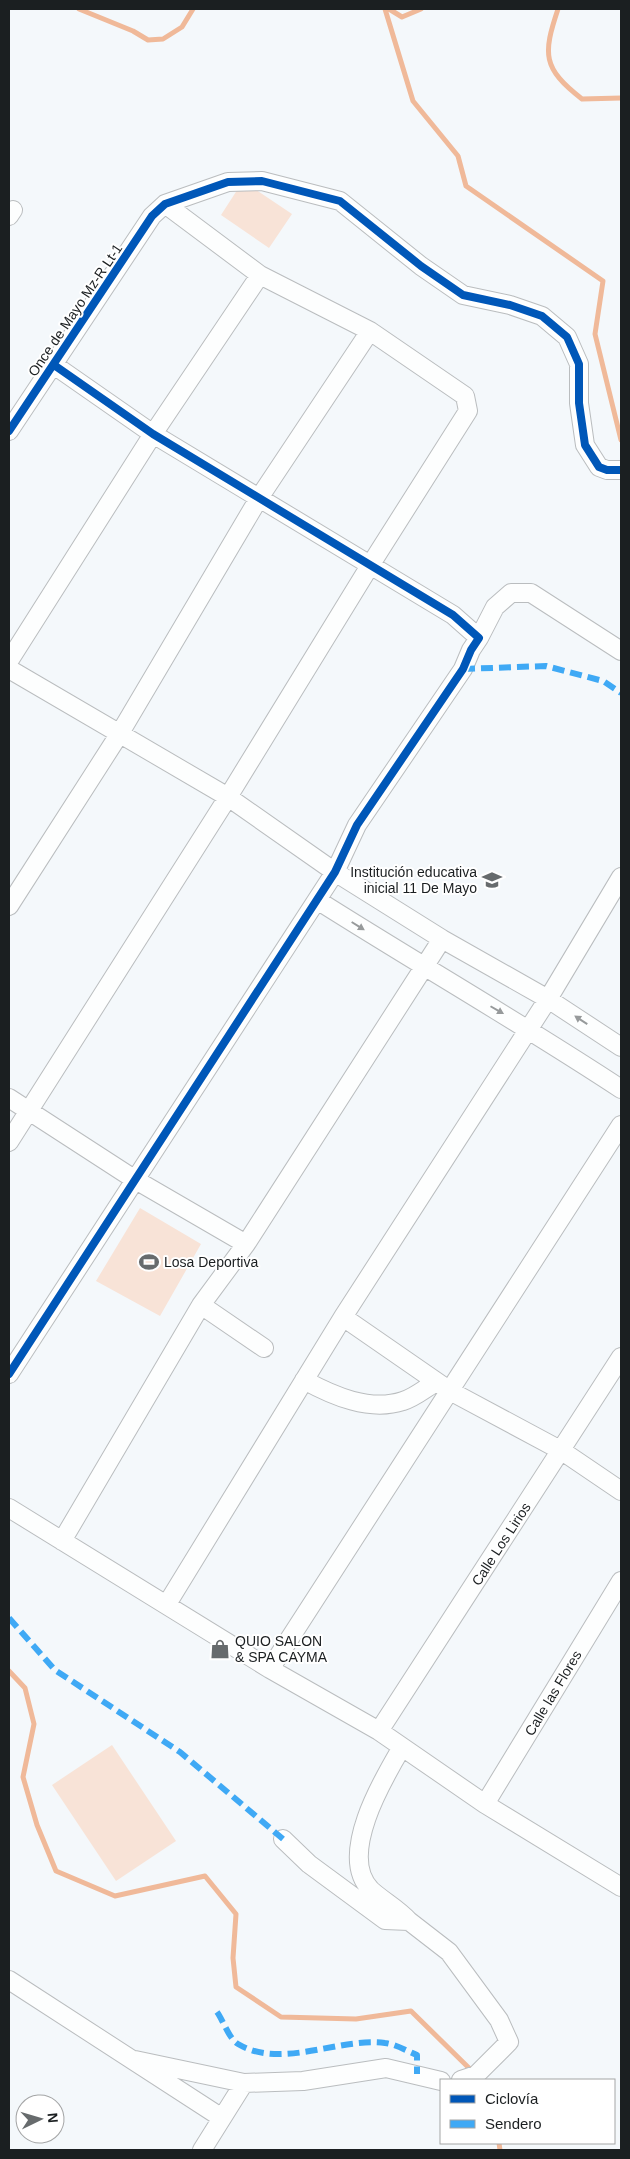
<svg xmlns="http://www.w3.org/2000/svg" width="630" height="2159" font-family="Arial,sans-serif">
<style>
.green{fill:#f8e3d7}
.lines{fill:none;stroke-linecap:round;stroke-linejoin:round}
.stream{stroke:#f0b999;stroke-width:5}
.street-casing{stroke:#babdbf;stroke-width:20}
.street{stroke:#fdfefe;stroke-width:18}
.quiet{stroke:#3fa9f5;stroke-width:6;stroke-dasharray:12 6;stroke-linecap:butt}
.cycleway-casing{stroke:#fff;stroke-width:11}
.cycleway{stroke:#0057b8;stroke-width:8}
.oneway{fill:#979a9b}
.labels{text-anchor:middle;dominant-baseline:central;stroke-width:4;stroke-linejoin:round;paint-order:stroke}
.street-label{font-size:14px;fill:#1b1f21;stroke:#fff}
.poi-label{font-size:14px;fill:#1b1f21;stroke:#fff;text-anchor:start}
</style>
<rect width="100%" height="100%" fill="#f4f8fb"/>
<path class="green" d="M243,181L292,214L269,248L221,215Z
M140,1208L201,1244L160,1316L96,1281Z
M112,1745L176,1841L116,1881L52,1785Z"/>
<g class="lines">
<path class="stream" d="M79,9L133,31L148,40L163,39L182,27L193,9
M385,9L413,101L458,156L466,186L603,281L595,334L621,440
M389,9L402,17L421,9
M558,9C543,54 542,68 582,99L621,98
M9,1671L25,1688L34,1724L23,1777L37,1825L56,1871L115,1896L205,1876L236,1914L233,1958L236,1987L281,2017L356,2019L411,2011L473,2072
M499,2143L500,2150"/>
<defs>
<path id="street" d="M9,216L13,210
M9,431L152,216L165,204L228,182L262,181L340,201L421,266L463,295L510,305L542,316L567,337L579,364V403L585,445L599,467L607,470H621
M479,638L495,607L511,593H531L621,651
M9,661L153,434L260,275
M9,669L228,797L335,872L442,939L548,999L621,1047
M317,900C418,964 521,1023 621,1089
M9,906L120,733L259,498L370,331
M9,1098L134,1179L246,1244
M9,1142L228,797L371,564L468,411L465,396L370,331L260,275L165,204
M201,1305L264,1348
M343,1317L450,1391L562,1451L621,1491
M9,1374L335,872L357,825L463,669L471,650L479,638L453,615L153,434L54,365
M304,1380C333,1396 370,1412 403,1401C414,1398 426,1388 436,1382
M9,1508L270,1669L379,1731L485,1804L621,1887
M62,1541L201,1305L246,1244L442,939
M167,1604L343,1317L548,999L621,877
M270,1669L621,1125
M379,1731L621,1357
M402,1747C383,1779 337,1856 371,1890C383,1901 397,1908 409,1921
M485,1804L621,1581
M283,1839L309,1864L385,1920L409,1921L449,1952L499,2020L509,2042L476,2075L461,2080
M9,1980L222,2118
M135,2060L244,2083L303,2081L386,2068L441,2081
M202,2150L244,2083"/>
</defs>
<use href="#street" class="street-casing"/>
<use href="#street" class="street"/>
<path class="quiet" d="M463,669L546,666L603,681L621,693
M9,1618L55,1670L180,1752L283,1839
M217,2012C223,2020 229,2039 238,2044C282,2070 338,2037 385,2043C395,2044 407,2051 417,2055V2074"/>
<defs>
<path id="cycleway" d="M9,431L152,216L165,204L228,182L262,181L340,201L421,266L463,295L510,305L542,316L567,337L579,364V403L585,445L599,467L607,470H621
M9,1374L335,872L357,825L463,669L471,650L479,638L453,615L153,434L54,365"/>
</defs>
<use href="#cycleway" class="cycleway-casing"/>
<use href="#cycleway" class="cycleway"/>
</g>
<defs><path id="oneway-solid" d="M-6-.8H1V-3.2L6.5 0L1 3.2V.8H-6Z" transform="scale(1.25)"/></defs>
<g class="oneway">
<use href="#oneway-solid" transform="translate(358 926) rotate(32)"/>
<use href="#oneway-solid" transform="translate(497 1010) rotate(30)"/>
<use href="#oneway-solid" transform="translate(581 1020) rotate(-147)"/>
</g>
<defs>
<symbol id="school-bare" viewBox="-9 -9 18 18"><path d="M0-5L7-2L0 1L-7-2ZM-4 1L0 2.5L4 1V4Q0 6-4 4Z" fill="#676b6d" stroke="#fff" stroke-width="2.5" paint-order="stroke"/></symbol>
<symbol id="stadium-bare" viewBox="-9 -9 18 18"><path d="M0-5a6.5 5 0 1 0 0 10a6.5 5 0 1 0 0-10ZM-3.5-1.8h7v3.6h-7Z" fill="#676b6d" stroke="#fff" stroke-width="2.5" paint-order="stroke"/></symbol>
<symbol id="shop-bare" viewBox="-9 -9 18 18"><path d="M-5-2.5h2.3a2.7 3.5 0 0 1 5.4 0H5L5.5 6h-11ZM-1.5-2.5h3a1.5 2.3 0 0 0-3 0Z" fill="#676b6d" stroke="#fff" stroke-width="2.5" paint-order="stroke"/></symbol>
</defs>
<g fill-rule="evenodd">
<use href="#school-bare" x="478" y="866" width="28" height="28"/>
<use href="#stadium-bare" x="135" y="1248" width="28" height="28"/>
<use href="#shop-bare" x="206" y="1635" width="28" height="28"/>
</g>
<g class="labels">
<g class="street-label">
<text transform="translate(75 310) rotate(-56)">Once de Mayo Mz-R Lt-1</text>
<text transform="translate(501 1544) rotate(-57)">Calle Los Lirios</text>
<text transform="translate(553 1693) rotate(-59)">Calle las Flores</text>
</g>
<g class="poi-label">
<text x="477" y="872" text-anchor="end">Institución educativa<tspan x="477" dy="16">inicial 11 De Mayo</tspan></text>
<text x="164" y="1262">Losa Deportiva</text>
<text x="235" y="1641">QUIO SALON<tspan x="235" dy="16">&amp; SPA CAYMA</tspan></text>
</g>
</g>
<rect width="630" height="2159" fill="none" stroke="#1b1f21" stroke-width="20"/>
<rect x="440" y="2079" width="175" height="65" fill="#ffffff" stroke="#a4a5a6"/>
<rect x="450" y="2095" width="25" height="8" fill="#0057b8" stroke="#a4a5a6"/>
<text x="485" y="2104" font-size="15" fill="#1b1f21">Ciclovía</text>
<rect x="450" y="2120" width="25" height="8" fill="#3fa9f5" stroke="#a4a5a6"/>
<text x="485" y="2129" font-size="15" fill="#1b1f21">Sendero</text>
<g transform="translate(40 2119) rotate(85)"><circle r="24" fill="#ffffff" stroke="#a4a5a6"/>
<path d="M0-4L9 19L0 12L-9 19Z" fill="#676b6d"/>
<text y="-8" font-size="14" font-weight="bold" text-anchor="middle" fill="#1b1f21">N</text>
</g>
</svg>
